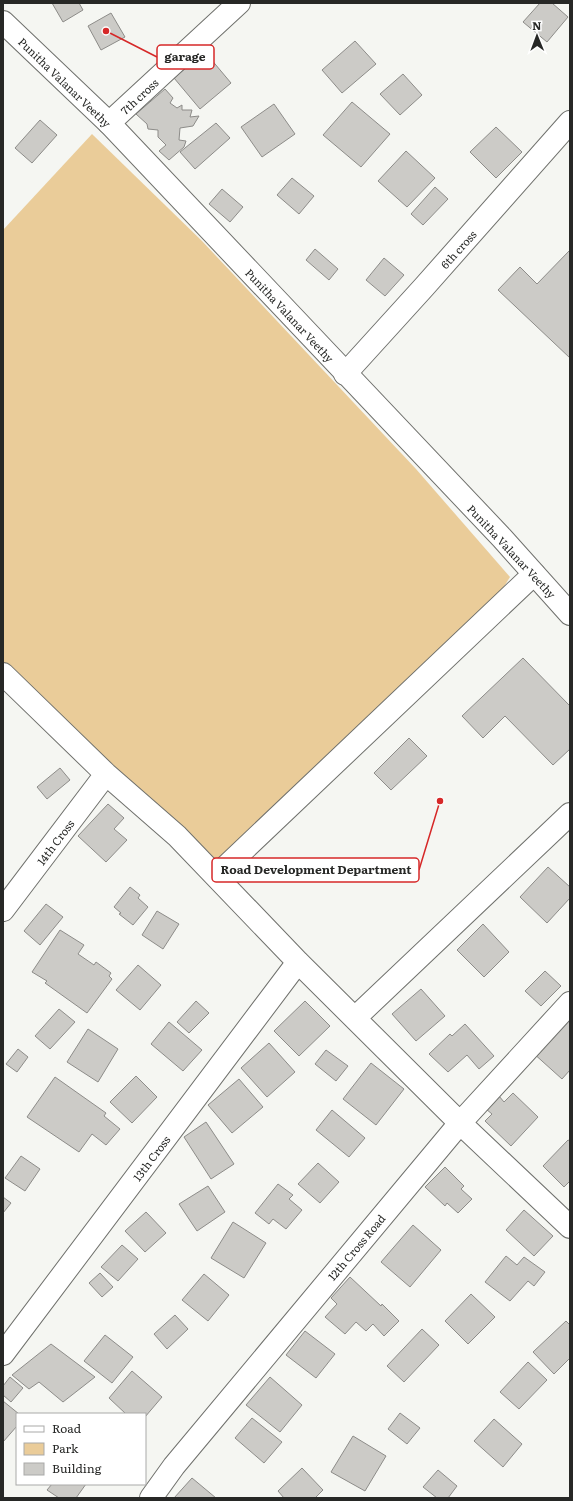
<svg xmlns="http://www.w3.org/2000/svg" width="573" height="1501" font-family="Literata,serif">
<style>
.green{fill:#eacc99}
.building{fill:#cccbc7;stroke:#8d8c89}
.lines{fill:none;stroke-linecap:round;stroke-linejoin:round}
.minor-casing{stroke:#6f706c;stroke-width:24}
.tertiary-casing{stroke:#6f706c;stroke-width:24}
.minor{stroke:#fff;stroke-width:22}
.tertiary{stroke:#fff;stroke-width:22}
.labels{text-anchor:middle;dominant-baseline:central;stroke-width:3;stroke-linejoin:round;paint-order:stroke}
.street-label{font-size:11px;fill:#272826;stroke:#fff}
.leader{fill:none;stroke:#d62828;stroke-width:1.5}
.callout-dot{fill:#d62828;stroke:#fff;stroke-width:1.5}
.callout{fill:#fff;stroke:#d62828;stroke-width:1.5}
.callout-label{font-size:12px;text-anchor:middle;font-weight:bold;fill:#272826}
</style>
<rect width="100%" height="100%" fill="#f5f6f2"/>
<path class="green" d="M92,134L202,241L416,469L510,577L497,598L215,863L3,662V230Z"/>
<path class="building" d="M52,3H79L83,10L63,22Z
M540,3H552L568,17L547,42L523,22Z
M111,13L125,37L101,50L88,26Z
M355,41L376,64L342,93L322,70Z
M205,52L231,83L200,109L174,78Z
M403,74L422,95L400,115L380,94Z
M165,89L173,98L170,103L177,108L182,105V110H192L190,117L199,116L193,126L180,128L179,140L186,141L184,147L169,160L159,151L166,145L158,137V130L148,129L147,124L136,114Z
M352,102L390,134L361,167L323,135Z
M274,104L295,134L262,157L241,127Z
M40,120L57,135L32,163L15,148Z
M216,123L230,138L195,169L180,152Z
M496,127L522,152L496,178L470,152Z
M406,151L435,178L407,207L378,181Z
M292,178L314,196L299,214L277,195Z
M435,187L448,199L423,225L411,214Z
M222,189L243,207L230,222L209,204Z
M315,249L338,269L329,280L306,260Z
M570,250V358L498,290L520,267L537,284Z
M384,258L404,275L385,296L366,280Z
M523,658L570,706V749L553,765L505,716L483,738L462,716Z
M409,738L427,756L391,790L374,773Z
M60,768L70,780L47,799L37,787Z
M108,804L124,818L114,829L127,840L106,862L78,836Z
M548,867L570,887V898L547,923L520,897Z
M130,887L140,895L138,898L148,907L133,925L119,914L121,913L114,907Z
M46,904L63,917L40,945L24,931Z
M157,911L179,924L163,949L142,935Z
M483,924L509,952L484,977L457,950Z
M60,930L84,945L78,954L94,965L96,962L111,973L109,976L112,979L87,1013L45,983L47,981L32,972Z
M138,965L161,985L140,1010L116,990Z
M545,971L561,986L541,1006L525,991Z
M421,989L445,1016L416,1041L392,1014Z
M196,1001L209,1013L189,1033L177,1022Z
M305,1001L330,1026L299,1056L274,1031Z
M59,1009L75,1022L50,1049L35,1036Z
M570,1015V1070L562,1079L532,1052Z
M169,1022L202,1050L183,1071L151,1044Z
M465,1024L494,1056L479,1069L467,1055L448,1072L429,1054L450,1034L452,1036Z
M88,1029L118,1049L98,1082L67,1062Z
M269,1043L295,1072L267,1097L241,1068Z
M18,1049L28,1057L17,1072L6,1064Z
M326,1050L348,1066L336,1081L315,1064Z
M371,1063L404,1089L376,1125L343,1099Z
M136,1076L157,1097L132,1123L110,1102Z
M55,1077L106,1113L104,1116L120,1129L106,1145L92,1134L79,1152L27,1117Z
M239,1079L263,1107L232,1133L208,1105Z
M513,1093L538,1117L511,1146L485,1121L492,1114L486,1109L499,1096L504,1102Z
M332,1110L365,1138L349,1157L316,1130Z
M206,1122L234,1164L211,1179L184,1137Z
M568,1140L570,1141V1181L564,1187L543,1166Z
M21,1156L40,1169L25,1191L5,1178Z
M318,1163L339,1182L320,1203L298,1184Z
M445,1167L464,1186L461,1189L472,1199L458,1213L447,1203L445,1206L425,1187Z
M278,1184L293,1195L289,1199L302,1210L286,1229L273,1219L269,1224L255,1213Z
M208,1186L225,1212L197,1231L179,1204Z
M3,1197L11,1203L3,1213Z
M524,1210L553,1236L534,1256L506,1230Z
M146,1212L166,1233L145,1252L125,1231Z
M233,1222L266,1243L244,1278L211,1258Z
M413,1225L441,1250L410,1287L381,1262Z
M122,1245L138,1259L118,1281L101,1267Z
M506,1256L517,1265L524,1257L545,1272L534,1286L528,1281L510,1301L485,1282Z
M100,1273L113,1287L102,1297L89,1283Z
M204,1274L229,1295L208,1321L182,1300Z
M350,1277L381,1306L382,1304L399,1321L384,1336L373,1324L366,1331L356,1322L345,1334L325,1317L337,1304L331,1298Z
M471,1294L495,1317L468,1344L445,1321Z
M175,1315L188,1329L167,1349L154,1334Z
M566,1321L570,1325V1358L554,1374L533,1352Z
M422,1329L439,1345L404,1382L387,1366Z
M305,1331L335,1354L316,1378L286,1355Z
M105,1335L133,1357L112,1383L84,1361Z
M51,1344L95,1377L63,1402L39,1382L29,1389L12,1375Z
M528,1362L547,1380L519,1409L500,1392Z
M132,1371L162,1397L145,1417V1414H126L109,1398Z
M10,1377L23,1388L11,1402L3,1395V1386Z
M270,1377L302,1405L280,1432L246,1405Z
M3,1401L19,1414H17V1426L3,1442Z
M400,1413L420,1428L407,1444L388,1429Z
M252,1418L282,1442L264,1463L235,1438Z
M494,1419L522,1444L503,1467L474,1441Z
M353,1436L386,1456L365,1491L331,1472Z
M302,1468L323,1490L315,1498H284L278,1491Z
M438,1470L457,1486L448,1498H437L423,1487Z
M192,1478L216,1498H174Z
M52,1484H86L76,1498H59L47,1490Z"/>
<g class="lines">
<defs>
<path id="minor" d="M109,123L239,3
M345,374L424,287L570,122
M3,674L106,774L177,836L298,962L460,1123L570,1227
M216,876L534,574
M3,910L106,774
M355,1018L570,814
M3,1354L298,962
M151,1498L174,1466L460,1123L570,1003"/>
<path id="tertiary" d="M3,22L109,123L502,538L570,614"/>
</defs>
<use href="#minor" class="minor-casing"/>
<use href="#tertiary" class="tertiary-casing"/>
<use href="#minor" class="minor"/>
<use href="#tertiary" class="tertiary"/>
</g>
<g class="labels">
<g class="street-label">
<text transform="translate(65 82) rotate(44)">Punitha Valanar Veethy</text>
<text transform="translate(139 96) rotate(-43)">7th cross</text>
<text transform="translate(458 249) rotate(-48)">6th cross</text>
<text transform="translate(290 315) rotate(47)">Punitha Valanar Veethy</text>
<text transform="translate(512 551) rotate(47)">Punitha Valanar Veethy</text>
<text transform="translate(55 842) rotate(-53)">14th Cross</text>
<text transform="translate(151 1158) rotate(-53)">13th Cross</text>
<text transform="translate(356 1247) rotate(-50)">12th Cross Road</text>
</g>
</g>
<path class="leader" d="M106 31L157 57M440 801L419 870"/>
<g class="callout-dot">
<circle cx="106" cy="31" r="4"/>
<circle cx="440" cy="801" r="4"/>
</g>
<g class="callout">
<rect x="157" y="45" width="57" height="24" rx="4"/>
<rect x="212" y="858" width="207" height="24" rx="4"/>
</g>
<g class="callout-label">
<text x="185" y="61">garage</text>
<text x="316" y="874">Road Development Department</text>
</g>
<rect width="573" height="1501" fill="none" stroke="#272826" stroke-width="8"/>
<rect x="16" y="1413" width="130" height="72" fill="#ffffff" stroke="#a9a9a8"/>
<rect x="24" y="1426" width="20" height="6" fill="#ffffff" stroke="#a9a9a8"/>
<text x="52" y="1433" font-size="12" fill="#272826">Road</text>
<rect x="24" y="1443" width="20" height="12" fill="#eacc99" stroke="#a9a9a8"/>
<text x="52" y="1453" font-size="12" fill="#272826">Park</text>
<rect x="24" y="1463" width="20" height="12" fill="#cccbc7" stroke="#a9a9a8"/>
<text x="52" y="1473" font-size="12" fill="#272826">Building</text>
<g transform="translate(537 36) rotate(359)" stroke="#ffffff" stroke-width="3" paint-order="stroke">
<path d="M0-3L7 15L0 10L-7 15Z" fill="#272826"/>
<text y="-6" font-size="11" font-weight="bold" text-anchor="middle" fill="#272826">N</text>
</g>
</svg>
